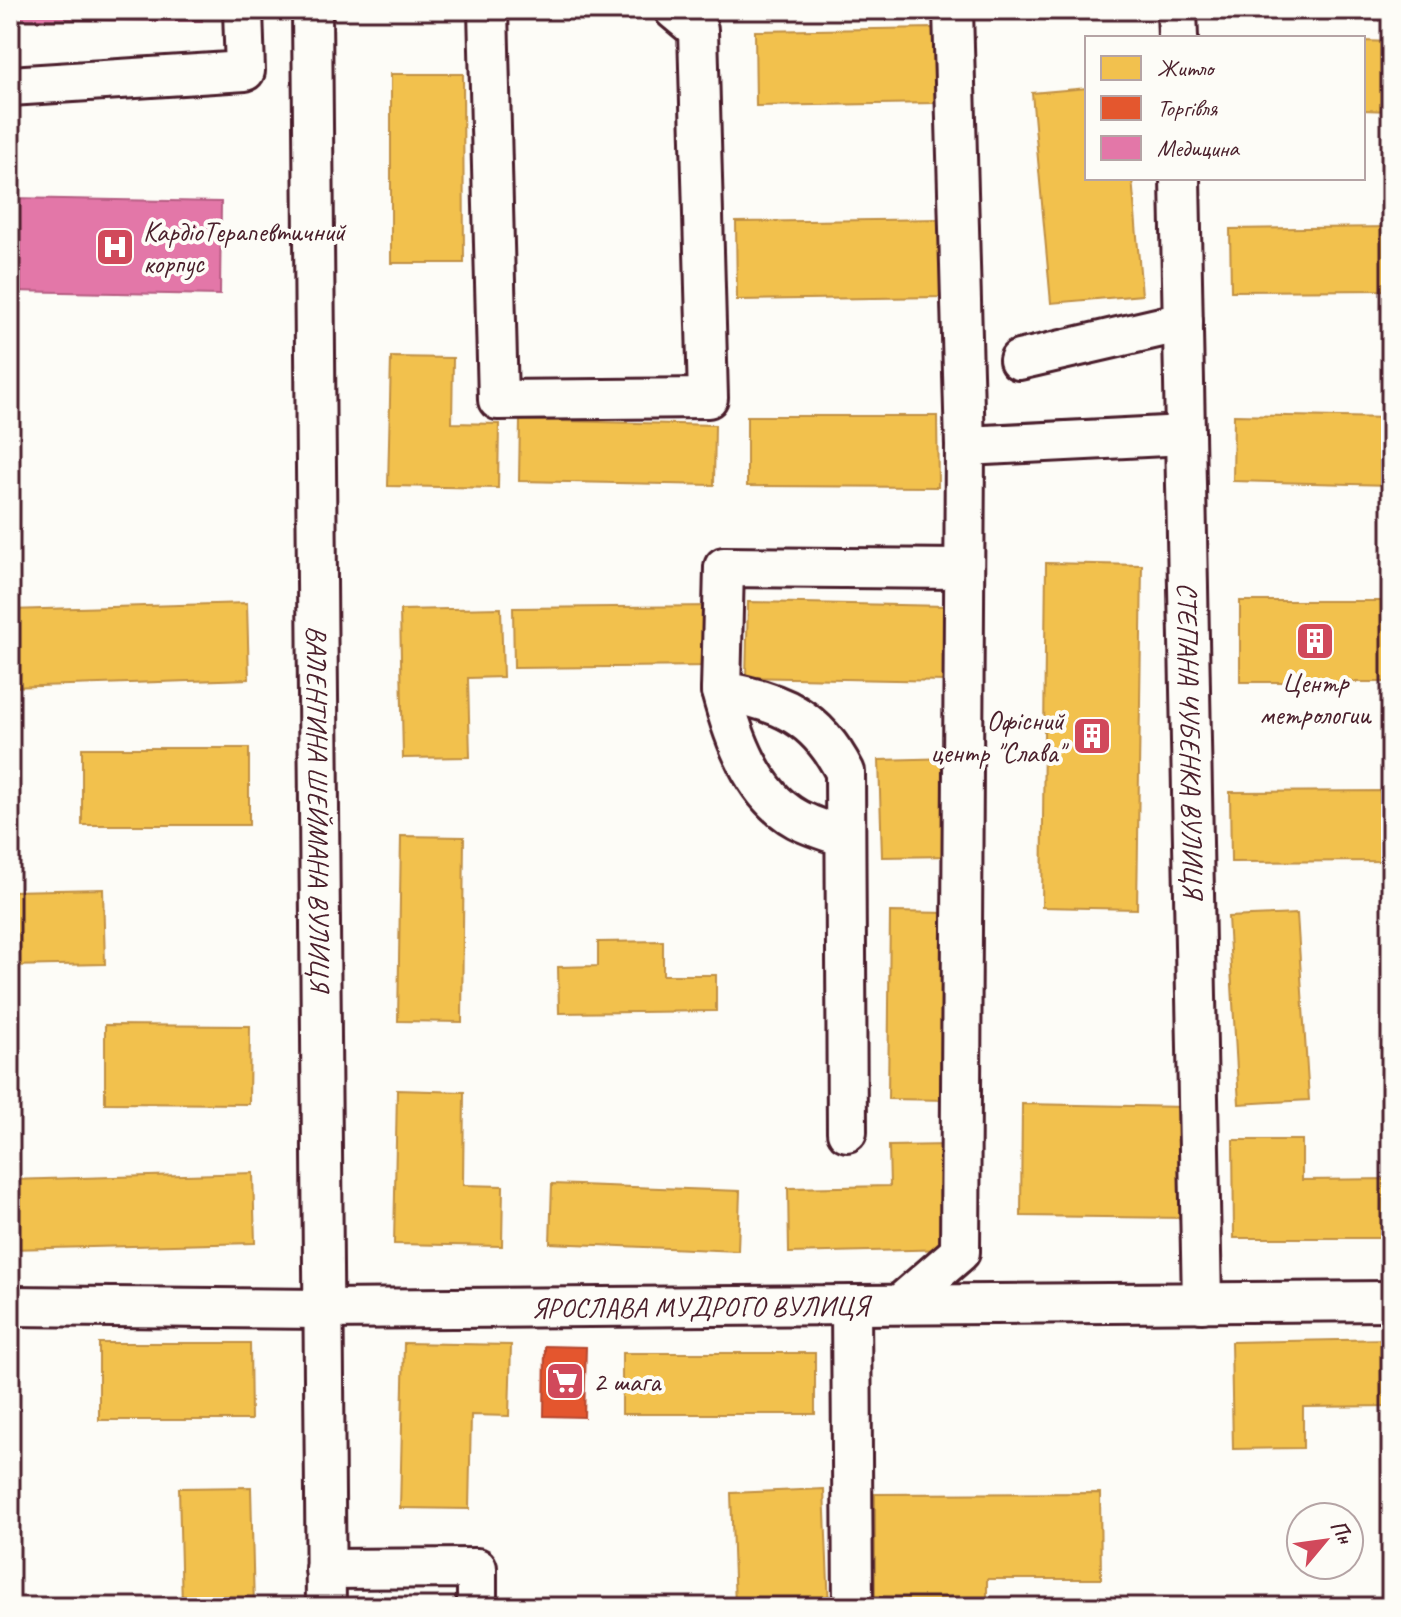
<svg xmlns="http://www.w3.org/2000/svg" width="1401" height="1617" font-family="Caveat,sans-serif">
<style>
.homes{fill:#f2c14e;stroke:#c09044;stroke-width:2}
.shops{fill:#e4572e;stroke:#b6462d;stroke-width:2}
.health{fill:#e377a8;stroke:#b55d82;stroke-width:2}
.lines{fill:none;stroke-linecap:round;stroke-linejoin:round}
.minor-casing{stroke:#4a1f2b;stroke-width:44}
.minor{stroke:#fdfcf7;stroke-width:38}
.labels{text-anchor:middle;dominant-baseline:central;stroke-width:8;stroke-linejoin:round;paint-order:stroke}
.poi-label{font-size:28px;fill:#4a1f2b;stroke:#fdfcf7;text-anchor:start}
.street-label{font-size:28px;fill:#4a1f2b;stroke:#fdfcf7}
</style>
<rect width="100%" height="100%" fill="#fdfcf7"/>
<filter id="ink" filterUnits="userSpaceOnUse"><feTurbulence type="fractalNoise" baseFrequency=".0125" numOctaves="2"/><feDisplacementMap in="SourceGraphic" scale="16" xChannelSelector="R" yChannelSelector="G"/><feConvolveMatrix kernelMatrix="1 2 1 2 8 2 1 2 1" color-interpolation-filters="sRGB"/></filter>
<g filter="url(#ink)">
<path class="homes" d="M934,28L936,103L756,106L755,31Z
M1363,41L1391,42V111L1363,110Z
M391,74H463L464,263H391Z
M1087,88V178H1132L1142,295L1051,303L1032,93Z
M942,219L943,297L737,300L736,222Z
M1391,227V290L1231,291L1230,229Z
M391,357L453,358L452,423L499,424L498,488L388,486Z
M1234,415L1391,418V485L1233,481Z
M747,416H937L938,487L747,486Z
M520,420L715,425L714,485L519,481Z
M1046,563L1142,565L1137,909L1042,907Z
M1240,601H1391V682H1240Z
M748,602L947,606L945,681L746,677Z
M247,603L249,679L10,687V610Z
M713,606V666L514,668L513,608Z
M501,608L503,677L468,678L470,757L403,758L400,610Z
M82,748H249V825H82Z
M952,758L954,856L882,857L879,760Z
M1391,791V861L1231,862L1230,792Z
M401,836L464,837L462,1022L398,1021Z
M103,889L105,964L10,966V891Z
M890,912L951,913L950,1100L888,1099Z
M1297,914L1309,1100L1239,1104L1228,917Z
M663,941V975H716V1011L559,1013L558,967L598,966V942Z
M105,1025L250,1026L249,1104L105,1103Z
M397,1090L464,1092L463,1185L503,1186L502,1246L394,1244Z
M1022,1104L1187,1107L1186,1218L1021,1216Z
M1233,1140H1302V1180L1391,1179V1238H1234Z
M948,1145L951,1249L789,1253L788,1188L890,1186L889,1146Z
M253,1173L255,1243L10,1249V1180Z
M552,1184L740,1191L738,1251L550,1243Z
M1391,1339V1406L1303,1407V1448L1233,1449L1231,1342Z
M99,1343H250L251,1420H99Z
M404,1343L511,1345L509,1416L471,1415L469,1509L400,1508Z
M622,1353H815V1414H622Z
M251,1487L254,1607H182L179,1488Z
M824,1489L829,1607H735L731,1493Z
M1100,1493L1101,1579H987V1605H875V1494Z"/>
<path class="shops" d="M545,1346L586,1347L584,1417L544,1416Z"/>
<path class="health" d="M10,10H202V21L10,19Z
M10,198L221,202L220,295L10,291Z"/>
<g class="lines">
<defs>
<g id="minor">
<path id="s1" d="M312,10L326,1607"/>
<path d="M488,10L498,400L708,398L698,30L674,10"/>
<path d="M953,10L965,446"/>
<path d="M1177,10L1178,38"/>
<path d="M10,86L245,71L243,10"/>
<path id="s2" d="M1180,178L1202,1303"/>
<path d="M1019,360L1183,322"/>
<path d="M721,691C733,736 753,795 797,819C812,827 829,832 845,837"/>
<path d="M847,1132L845,772C817,717 781,701 721,691L724,567L964,569"/>
<path d="M900,1304L960,1252L965,446L1185,435"/>
<path d="M851,1305L853,1607"/>
<path id="s3" d="M10,1306L322,1309L1391,1301"/>
<path d="M325,1569L477,1568V1607"/>
</g>
</defs>
<use href="#minor" class="minor-casing"/>
<use href="#minor" class="minor"/>
</g>
</g>
<defs>
<symbol id="hospital-square" viewBox="-11 -11 22 22"><rect x="-9" y="-9" width="18" height="18" rx="4" fill="#d1495b" stroke="#fdfcf7"/><path d="M-5-5h3v3.5h4V-5h3V5h-3V1.5h-4V5h-3Z" fill="#fff"/></symbol>
<symbol id="building-square" viewBox="-11 -11 22 22"><rect x="-9" y="-9" width="18" height="18" rx="4" fill="#d1495b" stroke="#fdfcf7"/><path d="M-4-6H4V6H1V3H-1V6H-4ZM-2.5-4.3h1.7v1.8h-1.7ZM.8-4.3h1.7v1.8H.8ZM-2.5-1h1.7V.8h-1.7ZM.8-1h1.7V.8H.8Z" fill="#fff"/></symbol>
<symbol id="supermarket-square" viewBox="-11 -11 22 22"><rect x="-9" y="-9" width="18" height="18" rx="4" fill="#d1495b" stroke="#fdfcf7"/><path d="M-6-5.5h2.5l.6 2H6L4.5 2H-2.5L-4.4-4H-6ZM-1.5 3.2a1.3 1.3 0 1 0 .1 0ZM3 3.2a1.3 1.3 0 1 0 .1 0Z" fill="#fff"/></symbol>
</defs>
<g fill-rule="evenodd">
<use href="#hospital-square" x="93" y="225" width="44" height="44"/>
<use href="#building-square" x="1293" y="619" width="44" height="44"/>
<use href="#building-square" x="1070" y="714" width="44" height="44"/>
<use href="#supermarket-square" x="543" y="1359" width="44" height="44"/>
</g>
<g class="labels">
<g class="poi-label">
<text x="143" y="231">КардіоТерапевтичний<tspan x="143" dy="32">корпус</tspan></text>
<text x="1315" y="682" text-anchor="middle">Центр<tspan x="1315" dy="32">метрологии</tspan></text>
<text x="1064" y="720" text-anchor="end">Офісний<tspan x="1064" dy="32">центр "Слава"</tspan></text>
<text x="593" y="1381">2 шага</text>
</g>
<g class="street-label">
<text stroke="none"><textPath href="#s2" startOffset="562">СТЕПАНА ЧУБЕНКА ВУЛИЦЯ</textPath></text>
<text stroke="none"><textPath href="#s1" startOffset="798">ВАЛЕНТИНА ШЕЙМАНА ВУЛИЦЯ</textPath></text>
<text stroke="none"><textPath href="#s3" startOffset="690">ЯРОСЛАВА МУДРОГО ВУЛИЦЯ</textPath></text>
</g>
</g>
<rect width="1401" height="1617" fill="none" stroke="#fdfcf7" stroke-width="40"/>
<rect x="20" y="20" width="1361" height="1577" fill="none" stroke="#4a1f2b" stroke-width="3" filter="url(#ink)"/>
<rect x="1085" y="36" width="280" height="144" fill="#fdfcf7" stroke="#b5a4a5" stroke-width="2"/>
<rect x="1101" y="56" width="40" height="24" fill="#f2c14e" stroke="#b5a4a5" stroke-width="2"/>
<text x="1157" y="76" font-size="24" fill="#4a1f2b">Житло</text>
<rect x="1101" y="96" width="40" height="24" fill="#e4572e" stroke="#b5a4a5" stroke-width="2"/>
<text x="1157" y="116" font-size="24" fill="#4a1f2b">Торгівля</text>
<rect x="1101" y="136" width="40" height="24" fill="#e377a8" stroke="#b5a4a5" stroke-width="2"/>
<text x="1157" y="156" font-size="24" fill="#4a1f2b">Медицина</text>
<g transform="translate(1325 1541) rotate(61)"><circle r="38" fill="#fdfcf7" stroke="#b5a4a5" stroke-width="2"/>
<path d="M0-6L14 30L0 20L-14 30Z" fill="#d1495b"/>
<text y="-12" font-size="22" font-weight="bold" text-anchor="middle" fill="#4a1f2b">Пн</text>
</g>
</svg>
